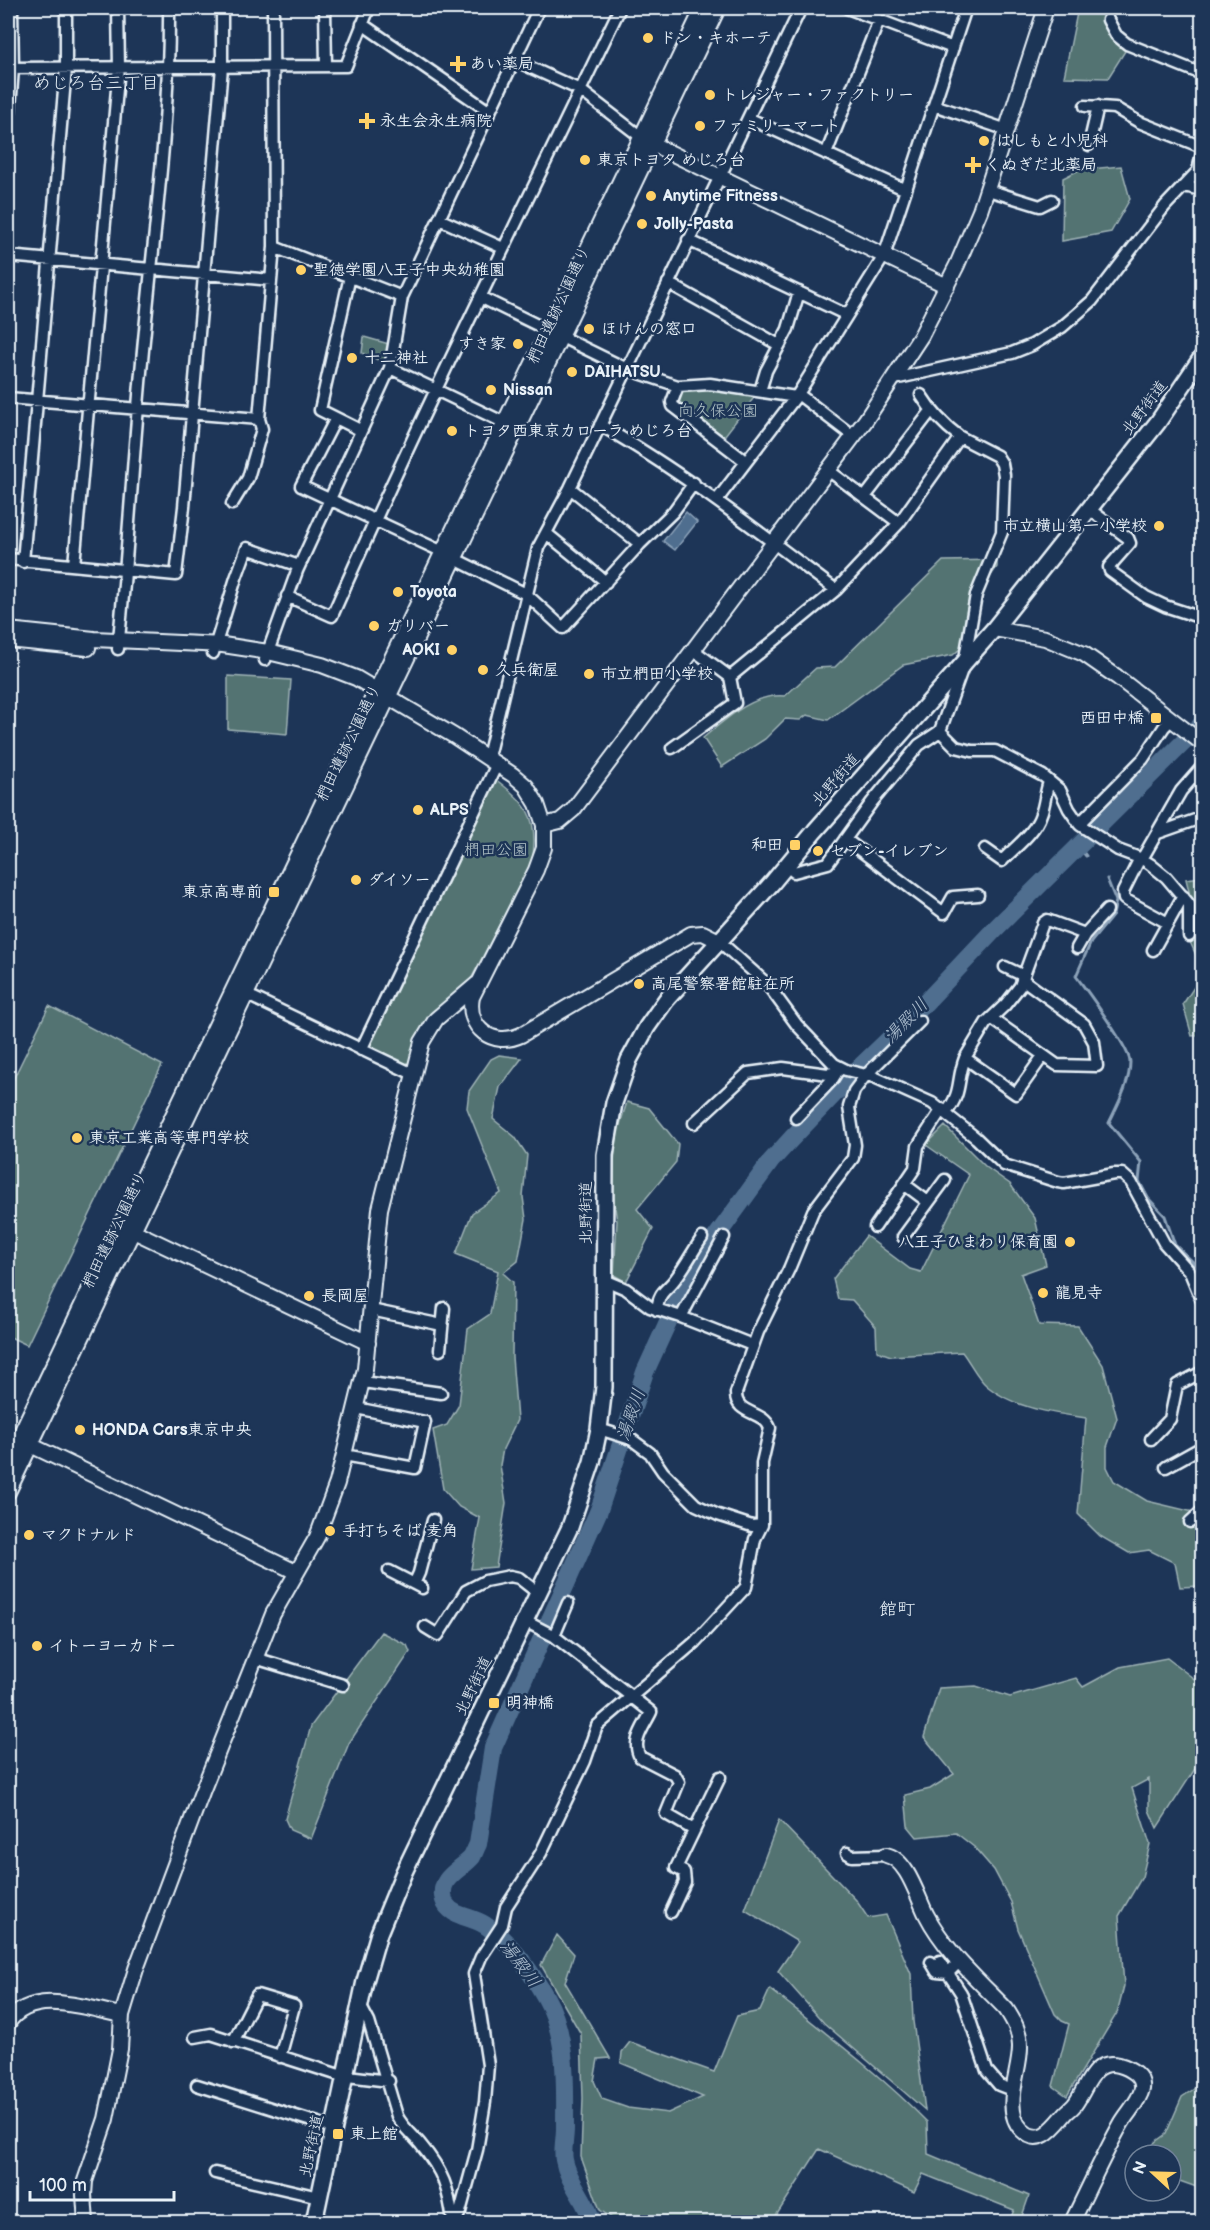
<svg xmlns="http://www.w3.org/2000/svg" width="1210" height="2230" font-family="'Balsamiq Sans','Klee One',sans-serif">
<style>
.green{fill:#537372;stroke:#9eb2b5;stroke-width:1.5}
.water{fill:#4f6e8f;stroke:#8ca2b9;stroke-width:1.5}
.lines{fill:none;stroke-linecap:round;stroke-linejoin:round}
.stream{stroke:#8ca2b9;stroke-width:3}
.river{stroke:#4f6e8f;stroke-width:18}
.minor-casing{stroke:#e8f1f8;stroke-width:15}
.tertiary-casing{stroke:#e8f1f8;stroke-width:18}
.secondary-casing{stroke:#e8f1f8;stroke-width:20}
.minor{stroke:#1d3557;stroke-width:10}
.tertiary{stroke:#1d3557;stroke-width:14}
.secondary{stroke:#1d3557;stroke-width:15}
.poi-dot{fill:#ffd166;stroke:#1d3557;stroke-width:2}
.labels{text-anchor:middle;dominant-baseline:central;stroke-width:5;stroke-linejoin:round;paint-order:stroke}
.poi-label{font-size:16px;font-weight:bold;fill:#e8f1f8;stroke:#1d3557;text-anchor:start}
.street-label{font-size:16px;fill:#e8f1f8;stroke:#1d3557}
.park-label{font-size:16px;fill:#b4c5c9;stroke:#1d3557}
.neighbourhood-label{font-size:18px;fill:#e8f1f8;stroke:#1d3557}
.water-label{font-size:18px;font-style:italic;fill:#b2c3d3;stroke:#1d3557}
</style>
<rect width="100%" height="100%" fill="#1d3557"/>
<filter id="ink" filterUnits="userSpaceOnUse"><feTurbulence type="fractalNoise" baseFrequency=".0167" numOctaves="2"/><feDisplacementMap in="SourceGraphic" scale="12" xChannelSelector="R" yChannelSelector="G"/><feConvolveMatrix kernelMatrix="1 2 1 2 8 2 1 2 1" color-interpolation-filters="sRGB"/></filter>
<g filter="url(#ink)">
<path class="green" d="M1078,8H1099L1109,33L1127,48L1108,78L1064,77Z
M1121,166L1130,199L1111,232L1062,241L1063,178L1079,170Z
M364,337L389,344L385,363L362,353Z
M705,388L756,395L722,439L676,402L680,392Z
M997,560V567L976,597L971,639L953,655L903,665L828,720L807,715L800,720L785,719L765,739L722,767L703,738C726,719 753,693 785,696L816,668L835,667L943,561Z
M228,676L291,680L287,734L228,729Z
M491,776C526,802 540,816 532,862L470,981L430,1018L424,1025L409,1063L402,1065L363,1046Z
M1202,877V968L1190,942L1195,916L1186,879Z
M1202,975V1035L1192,1036L1183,1004Z
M49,1006L162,1065L27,1345L8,1336V1090Z
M499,1055L522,1058L500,1087L493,1119L515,1137L527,1155L523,1197L526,1219L518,1261L503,1273L513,1282L512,1357L517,1420L503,1449L500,1465L506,1503L496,1567L471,1569L480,1518L459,1507L443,1489L433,1430L447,1425L459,1405L468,1329L490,1314L498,1271L456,1254L472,1213L501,1193L467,1108L469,1091L491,1059Z
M627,1102L649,1108L678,1144L676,1162L637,1209L653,1229L626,1282L614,1275L617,1221L612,1188L616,1137Z
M945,1126L986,1167L1010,1184L1035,1218L1046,1265L1021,1274L1039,1325L1078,1326L1103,1365L1117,1418L1107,1447V1467L1114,1481L1147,1501L1202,1514L1201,1586L1180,1587L1175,1563L1149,1550L1129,1553L1100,1536L1078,1514L1086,1418C1053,1413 1015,1409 987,1386C977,1378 970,1362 962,1352L891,1356L877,1351L876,1327L852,1300L838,1299L833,1279L866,1236L910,1269L921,1272L969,1175L926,1145Z
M381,1632L407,1645L410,1652L349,1743L311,1839L290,1830L285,1819L311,1726Z
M1167,1658L1202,1685V1758L1157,1828L1149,1810V1779L1132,1788L1150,1844L1142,1877L1119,1916L1124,1986L1117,2013L1067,2096L1053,2086L1069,2024L1062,2021L1055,2014L1018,1929L1011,1902L994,1870L974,1847L956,1833L917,1837L908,1826L905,1795L930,1789L954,1774L924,1737L939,1688L976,1686L1010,1697L1076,1678L1083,1687L1120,1667Z
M779,1820L856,1900L868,1918L886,1915L911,1974L913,2021L925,2110L824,2023L778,1971L798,1942L745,1910Z
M557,1935L574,1954L565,1982L610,2058L598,2059L594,2081L602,2099L628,2108L668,2113L703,2097L621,2063L622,2052L630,2042L714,2072L737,2016L760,2011L770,1989C824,2032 879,2073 927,2122L928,2154L1029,2196L1020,2222H1009L1014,2210L923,2174L914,2192L819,2149L772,2222H618L600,2210L581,2157L583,2098L581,2034L541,1965Z
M1202,2076V2189L1171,2178V2155H1147L1155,2142L1166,2134L1182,2097L1194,2089Z"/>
<path class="water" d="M686,512L697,522L675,550L663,541Z"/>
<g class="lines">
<path class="stream" d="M1079,847L1086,856
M1107,879L1116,901L1113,915L1091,942L1076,976C1086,990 1130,1048 1130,1062C1130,1083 1118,1104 1109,1123L1141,1162L1139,1181L1148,1198L1165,1216L1175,1245L1192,1261L1202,1274"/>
<path class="river" d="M592,2222C587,2200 568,2183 564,2160C562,2150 565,2139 565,2128C565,2085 568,2037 546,1998C531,1971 511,1942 485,1925C472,1916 449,1917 444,1900C437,1878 461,1870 472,1857C474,1853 476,1848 478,1844L493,1748L599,1510L645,1372L682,1291L705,1252L771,1161L792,1138L861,1066L909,1020L994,930L1202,724"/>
<defs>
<path id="minor" d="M325,8L326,66
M847,8L953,48
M1108,20L1116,35L1127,44L1202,74
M362,24L490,112
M514,60L580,90L641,137
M8,68L346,66L369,8
M934,105L1007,130
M1085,106L1115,108L1139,122L1202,147
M748,118L906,190
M8,136L13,68L12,8
M1089,145L1098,106
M826,154L879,20
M1184,186L1202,190
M988,190L1040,206L1052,200
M439,219L503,248
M688,240L847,315
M274,247L402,297
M8,256L271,280
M350,276L320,410L360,430
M668,283L779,345
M480,297L627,369L678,386L710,384L796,397
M390,368L505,423
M894,379L1012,353L1032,345L1062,327L1092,301L1165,206L1198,171L1202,153
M678,386L672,402L673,406L745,461
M760,391L766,371L788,329L799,292
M798,394L853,436
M8,398L259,419
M336,418L301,486L443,552
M600,425C684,473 759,532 836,590
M960,437L997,456L1002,464L1004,475L1002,532L976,595L964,664L940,731L956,747L972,751H995L1043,776L1060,790L1069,809L1080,825L1118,850L1142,859L1150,864L1166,877L1189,904V936
M828,470L899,523
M570,488L640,544
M865,497L931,411
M717,500L798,394L884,256L966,8
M232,504L248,478L262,429L259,419L274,247L273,8
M1089,509L1128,538L1130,543L1109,567L1110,571L1146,597L1165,606L1202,618
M546,533L606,582
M8,559L176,575L184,507L222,67V8
M455,559L526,594L563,628L640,544L673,512L694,483
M23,562L66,68V8
M74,565L119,67L118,8
M287,596L332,616C423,410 523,210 620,8
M118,649C129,543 134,436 145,330C155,223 170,115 169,8
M692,649L730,677
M213,653L236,578L247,548L299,566
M265,660L297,571L390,368L402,297L539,8
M672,748L735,703L730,677L836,590L899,523L960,437C944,425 932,413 921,395
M488,757L538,548L570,488L801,8
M1079,824L1143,759L1164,727L1172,719
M1158,833L1195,820L1202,824
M845,839L944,913L953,897L978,895
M985,849L1002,861C1015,847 1035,833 1041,814C1045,804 1045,793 1049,782
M1140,858L1123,892L1124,899L1168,923
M1142,859L1181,791L1202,767
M787,866L794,872L828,863L872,802L919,745L940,731
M719,941L767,984L797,1025L834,1064L846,1070L874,1077L932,1103L976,1138L1004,1165L1058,1182L1064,1183L1114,1174H1122L1131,1182L1164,1243L1190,1272L1202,1301
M1077,948L1085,934L1107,910
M1153,950L1183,896
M1005,967L1024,976
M239,991L413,1074
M991,1018L1057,1065L1097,1066L1094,1042L1084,1024L1022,979
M361,1050L497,764
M1043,1056L1016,1094L965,1058L986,1023L1005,1005L1020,986L1043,923L1047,920L1085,934
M946,1113C963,1091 956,1082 965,1058
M796,1118L832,1080L837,1072
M694,1123L748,1073L783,1068L828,1074L837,1072L842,1068
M904,1184L928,1202
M875,1227L915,1168L918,1146L942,1109
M903,1237L945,1180
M605,1280L626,1289L650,1307L681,1317L752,1345
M371,1310L442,1325
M657,1310C659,1290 667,1291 676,1278C686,1265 693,1251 702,1238
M681,1317L724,1237
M440,1350L444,1308
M363,1382L441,1393
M599,1429L631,1439L650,1453L663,1472L696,1505L718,1515L752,1526L762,1525
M1151,1439L1170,1419L1177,1385L1202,1372
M344,1455L415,1468L425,1422L356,1408
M1166,1467L1202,1447
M1190,1522L1202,1511
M389,1571L422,1588
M414,1584L419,1573L433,1520
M525,1621L554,1636L651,1712C644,1727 631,1741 640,1757L675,1775L679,1782L666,1814L694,1830
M425,1627L438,1635L466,1591L485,1581L510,1576L519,1578L538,1593
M554,1636L568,1603
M255,1658L343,1685
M847,1853L852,1856L886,1855
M671,1912L685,1882L684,1872L676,1868L720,1777
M940,1961L961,1993L987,2071L999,2085L1012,2090
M931,1962L937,1972L948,1973L960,1961
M360,2005L369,2022L397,2116C403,2128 413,2135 421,2145C443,2171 449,2190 453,2222
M195,2037L211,2034L339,2075L389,2081
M233,2042L257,1995L294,2006L280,2057
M197,2085L334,2128
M215,2173L319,2197
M455,2222L460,2212L477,2150L485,2102L488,2065L474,1974L481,1957L502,1925L506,1907L541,1853L585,1761L597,1726L695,1642L746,1587L755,1539L762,1525V1463L770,1428C763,1410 735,1415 736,1393L758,1332L789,1269L813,1211L853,1158L855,1145L849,1107L854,1091L866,1075L920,1021"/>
<path id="tertiary" d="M646,141L947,286
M994,629L1045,638L1084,654L1117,677L1202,743
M8,630L94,639L223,645L268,652L322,665L356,678L454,736L513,775L526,786L537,804L544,825V848L536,870L472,997C466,1028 493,1048 521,1035L691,934L703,933L719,941
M8,640L88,648
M544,825L560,821L573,810L865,421L921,336L957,265L980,211L1046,8
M125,1227L368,1343
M22,1441L296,1572
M8,1460L703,8
M8,1492L718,8
M886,1855C907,1859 917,1896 926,1914C945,1951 977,1979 1006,2009C1014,2021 1020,2032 1020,2046C1021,2070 1001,2109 1022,2130C1040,2148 1055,2126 1066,2113C1069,2110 1073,2107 1075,2104C1087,2088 1093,2058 1119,2065C1130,2068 1144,2076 1142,2089C1139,2102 1127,2113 1121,2124C1103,2156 1088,2190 1072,2222
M8,2023C32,1987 88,2009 122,2015
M86,2222L84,2195L85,2181L106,2119L120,2049L122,2015L136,1969L202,1792L273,1614L317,1537L337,1483L365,1369L380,1209L422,1042L436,1019L477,984"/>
<path id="secondary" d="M314,2222L365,1981L379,1933L404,1872L570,1527L592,1462L599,1429L604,1387L605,1155L614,1103L629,1060L647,1027L666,1000L772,883L815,831L994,629L1158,422L1202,357"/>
</defs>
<use href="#minor" class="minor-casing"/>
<use href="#tertiary" class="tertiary-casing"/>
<use href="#secondary" class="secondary-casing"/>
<use href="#minor" class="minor"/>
<use href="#tertiary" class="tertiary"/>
<use href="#secondary" class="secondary"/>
</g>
</g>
<g class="poi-dot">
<circle cx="648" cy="38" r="6"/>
<path d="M455 55h6v6h6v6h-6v6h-6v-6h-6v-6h6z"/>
<circle cx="710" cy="95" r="6"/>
<path d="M364 112h6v6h6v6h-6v6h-6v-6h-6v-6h6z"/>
<circle cx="700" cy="126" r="6"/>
<circle cx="984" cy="141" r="6"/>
<circle cx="585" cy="160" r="6"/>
<path d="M970 156h6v6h6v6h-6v6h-6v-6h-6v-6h6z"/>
<circle cx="651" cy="196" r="6"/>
<circle cx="642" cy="224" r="6"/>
<circle cx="301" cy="270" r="6"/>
<circle cx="589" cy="329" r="6"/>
<circle cx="518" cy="344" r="6"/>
<circle cx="352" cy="358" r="6"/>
<circle cx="572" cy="372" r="6"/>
<circle cx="491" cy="390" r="6"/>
<circle cx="452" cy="431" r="6"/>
<circle cx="1159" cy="526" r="6"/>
<circle cx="398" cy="592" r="6"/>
<circle cx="374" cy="626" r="6"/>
<circle cx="452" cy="650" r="6"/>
<circle cx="483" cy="670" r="6"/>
<circle cx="589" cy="674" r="6"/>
<rect x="1150" y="712" width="12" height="12" rx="3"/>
<circle cx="418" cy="810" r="6"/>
<rect x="789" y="839" width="12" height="12" rx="3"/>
<circle cx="818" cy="851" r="6"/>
<circle cx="356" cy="880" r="6"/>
<rect x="268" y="886" width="12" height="12" rx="3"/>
<circle cx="639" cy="984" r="6"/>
<circle cx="77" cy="1138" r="6"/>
<circle cx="1070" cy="1242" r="6"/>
<circle cx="1043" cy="1293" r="6"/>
<circle cx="309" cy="1296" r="6"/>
<circle cx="80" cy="1430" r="6"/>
<circle cx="330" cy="1531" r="6"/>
<circle cx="29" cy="1535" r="6"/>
<circle cx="37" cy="1646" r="6"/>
<rect x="488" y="1697" width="12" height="12" rx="3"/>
<rect x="332" y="2128" width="12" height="12" rx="3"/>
</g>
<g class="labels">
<g class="poi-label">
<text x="660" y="38">ドン・キホーテ</text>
<text x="470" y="64">あい薬局</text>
<text x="722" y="95">トレジャー・ファクトリー</text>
<text x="380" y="121">永生会永生病院</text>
<text x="712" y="126">ファミリーマート</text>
<text x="996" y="141">はしもと小児科</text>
<text x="597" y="160">東京トヨタ めじろ台</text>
<text x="985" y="165">くぬぎだ北薬局</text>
<text x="663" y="196">Anytime Fitness</text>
<text x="654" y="224">Jolly-Pasta</text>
<text x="313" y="270">聖徳学園八王子中央幼稚園</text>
<text x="601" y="329">ほけんの窓口</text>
<text x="506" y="344" text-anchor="end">すき家</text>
<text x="364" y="358">十二神社</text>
<text x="584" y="372">DAIHATSU</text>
<text x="503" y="390">Nissan</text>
<text x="464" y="431">トヨタ西東京カローラ めじろ台</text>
<text x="1147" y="526" text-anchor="end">市立横山第一小学校</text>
<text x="410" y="592">Toyota</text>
<text x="386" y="626">ガリバー</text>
<text x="440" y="650" text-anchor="end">AOKI</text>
<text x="495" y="670">久兵衛屋</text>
<text x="601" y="674">市立椚田小学校</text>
<text x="1144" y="718" text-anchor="end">西田中橋</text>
<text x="430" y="810">ALPS</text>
<text x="783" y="845" text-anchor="end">和田</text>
<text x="830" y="851">セブン-イレブン</text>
<text x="368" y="880">ダイソー</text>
<text x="262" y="892" text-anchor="end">東京高専前</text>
<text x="651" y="984">高尾警察署館駐在所</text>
<text x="89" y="1138">東京工業高等専門学校</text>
<text x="1058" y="1242" text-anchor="end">八王子ひまわり保育園</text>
<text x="1055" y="1293">龍見寺</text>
<text x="321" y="1296">長岡屋</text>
<text x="92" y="1430">HONDA Cars東京中央</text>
<text x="342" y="1531">手打ちそば 麦角</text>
<text x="41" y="1535">マクドナルド</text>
<text x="49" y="1646">イトーヨーカドー</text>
<text x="506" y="1703">明神橋</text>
<text x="350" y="2134">東上館</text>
</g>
<g class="street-label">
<text transform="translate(559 305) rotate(-65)">椚田遺跡公園通り</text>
<text transform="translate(1145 408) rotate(-53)">北野街道</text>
<text transform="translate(349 743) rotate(-64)">椚田遺跡公園通り</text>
<text transform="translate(836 780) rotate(-49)">北野街道</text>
<text transform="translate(586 1213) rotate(-90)">北野街道</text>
<text transform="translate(115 1230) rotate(-64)">椚田遺跡公園通り</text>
<text transform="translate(474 1686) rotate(-64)">北野街道</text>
<text transform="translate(312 2146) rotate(-78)">北野街道</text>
</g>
<g class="park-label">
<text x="718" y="411">向久保公園</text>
<text x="496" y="850">椚田公園</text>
</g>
<g class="neighbourhood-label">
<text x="96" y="83">めじろ台三丁目</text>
<text x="897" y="1609">館町</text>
</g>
<g class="water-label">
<text transform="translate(906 1021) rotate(-46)">湯殿川</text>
<text transform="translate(631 1415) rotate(-71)">湯殿川</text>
<text transform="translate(520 1964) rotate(53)">湯殿川</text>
</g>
</g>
<rect width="1210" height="2230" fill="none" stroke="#1d3557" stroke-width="30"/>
<rect x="15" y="15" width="1180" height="2200" fill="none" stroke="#e8f1f8" stroke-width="2" filter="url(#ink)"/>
<g transform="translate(1153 2173) rotate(292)"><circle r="28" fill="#1d3557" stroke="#6e8097" stroke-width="1.5"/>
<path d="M0-4.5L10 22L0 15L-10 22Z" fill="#ffd166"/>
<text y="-9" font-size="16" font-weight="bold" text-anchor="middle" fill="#e8f1f8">N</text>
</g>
<path d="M30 2191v9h144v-9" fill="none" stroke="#e8f1f8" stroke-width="3"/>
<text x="39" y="2191" font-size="18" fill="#e8f1f8" stroke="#1d3557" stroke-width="4.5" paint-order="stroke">100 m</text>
</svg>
